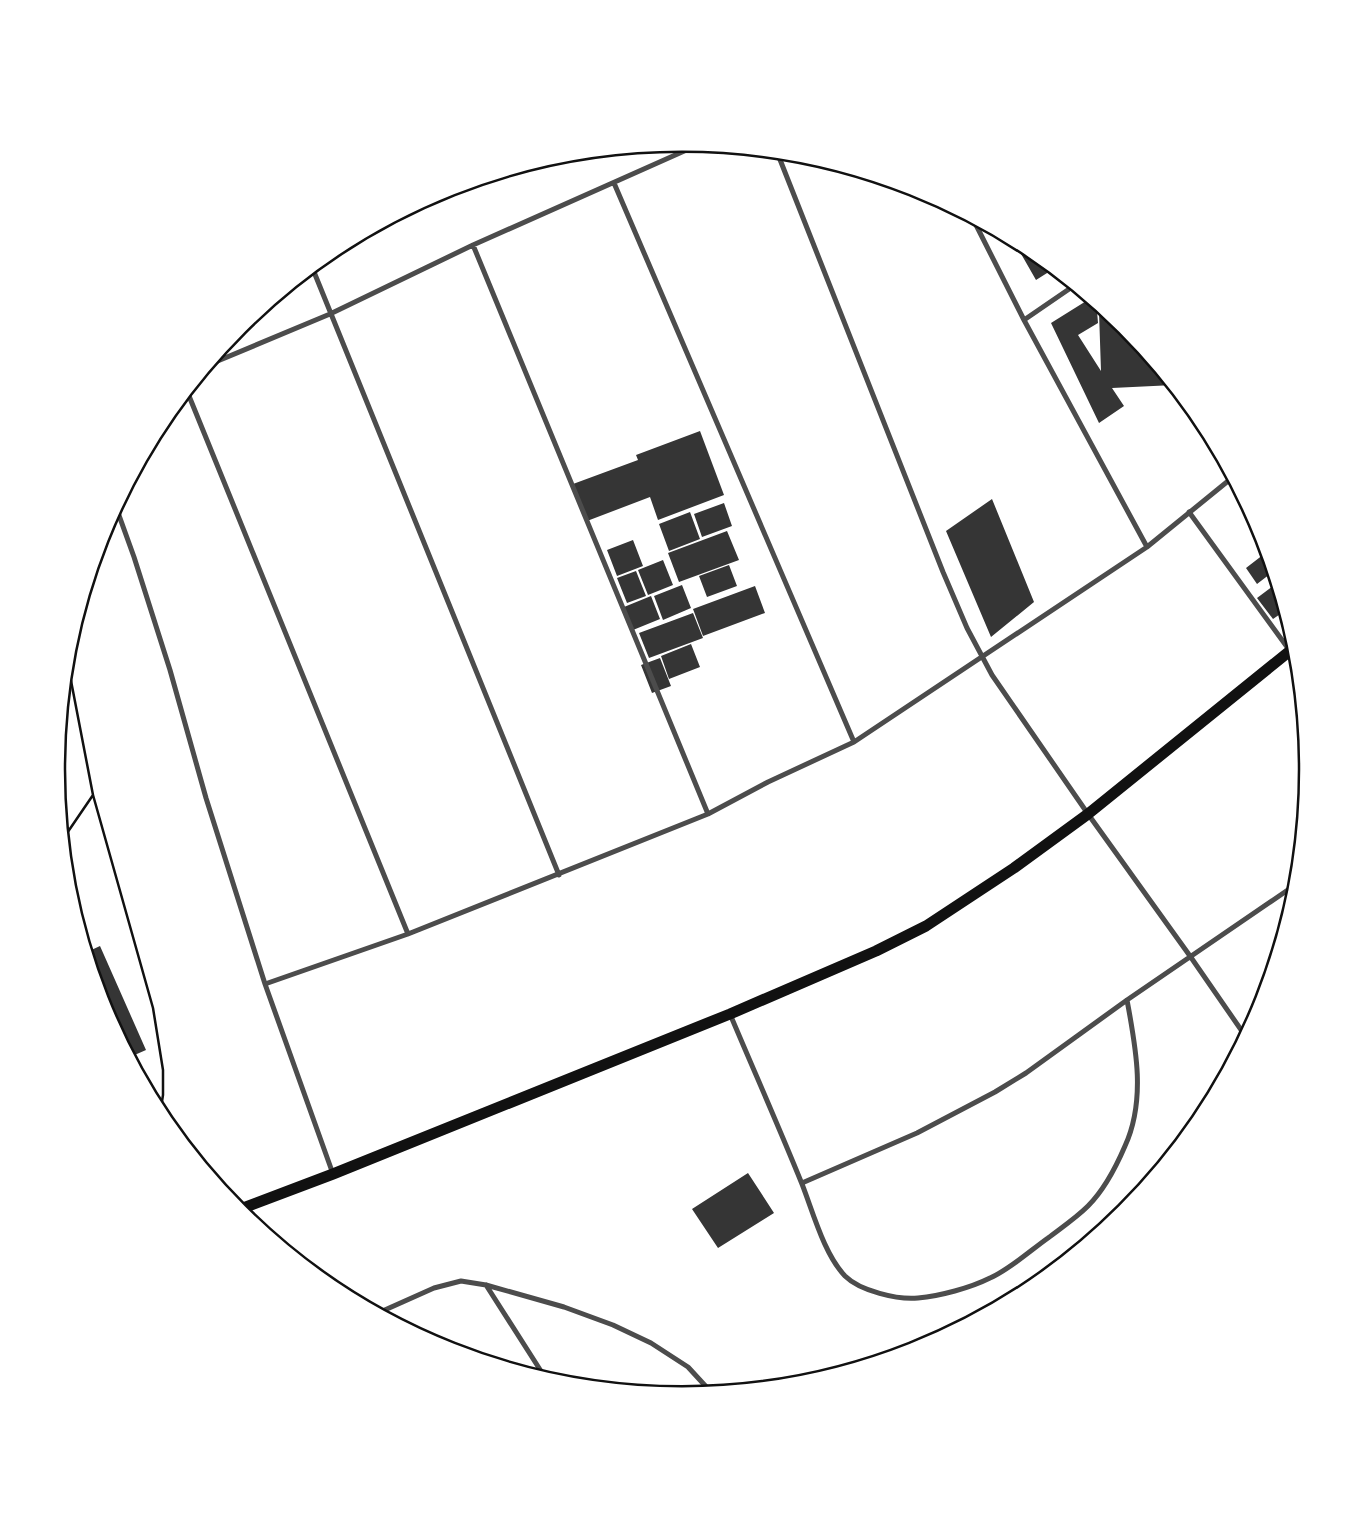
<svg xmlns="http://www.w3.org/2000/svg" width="1365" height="1538" font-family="Ubuntu,sans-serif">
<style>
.building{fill:#353535}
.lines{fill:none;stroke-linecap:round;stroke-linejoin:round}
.path{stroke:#111;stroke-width:2.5}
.minor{stroke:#4c4c4c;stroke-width:5}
.trunk{stroke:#111;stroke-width:11}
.rim{fill:none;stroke:#111;stroke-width:2.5}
</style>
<rect width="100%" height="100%" fill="#fff"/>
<path class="building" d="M1012,238L1031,248L1055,268L1036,280Z
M1091,298L1106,311H1097L1098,323L1078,335L1101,371L1099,312H1108L1126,326L1174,385L1112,388L1124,406L1099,423L1051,323Z
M700,431L724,495L658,520L650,497L587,521L573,484L638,460L636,455Z
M992,499L1034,602L991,637L946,531Z
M724,503L732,526L702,537L694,514Z
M690,512L700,539L669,551L659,524Z
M727,531L739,560L679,582L668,553Z
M633,540L643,566L617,576L607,550Z
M1268,551L1274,571L1257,584L1246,568Z
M663,560L673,585L648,595L638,570Z
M729,565L737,586L707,597L699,576Z
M636,571L646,596L627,603L617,578Z
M1277,583L1286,610L1273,619L1257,598Z
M682,585L691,608L663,620L654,596Z
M755,586L765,613L703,636L693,609Z
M651,596L660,619L633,630L624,607Z
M693,613L703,638L649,658L639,633Z
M691,644L700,667L669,679L661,656Z
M660,658L671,686L652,693L641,665Z
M100,946L146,1050L130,1057L104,1008L87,952Z
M748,1173L774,1213L718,1248L692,1209Z"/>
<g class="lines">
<path class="path" d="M67,660L93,795L153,1008L163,1070V1095L160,1114
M63,839L93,795"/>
<path class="minor" d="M777,152L943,572L967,628L992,675L1088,814L1190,956L1246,1037
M614,183L854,742
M972,217L1024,320L1147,547
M473,245L708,814
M312,267L559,875
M1024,320L1075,285
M208,365L330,314L473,245L700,144
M187,391L408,934
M116,507L134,557L170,670L206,798L265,984L333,1174
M1189,512L1290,651
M265,984L408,934L708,814L768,782L854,742L1147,547L1233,477
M730,1014C754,1071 779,1127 802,1184C813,1212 824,1254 845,1276C860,1291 898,1300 918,1298C940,1296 970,1288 990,1278C1009,1270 1031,1250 1048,1238C1061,1228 1076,1218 1088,1206C1104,1190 1116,1167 1125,1146C1146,1100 1136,1048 1127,1000
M802,1183L917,1133L995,1092L1026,1073L1127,1000L1298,883
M486,1285L546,1379
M378,1313L434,1288L461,1281L486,1285L564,1307L613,1325L651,1343L688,1367L711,1392"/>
<path class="trunk" d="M238,1210L333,1174L730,1014L876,951L926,926L1014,868L1088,814L1296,646"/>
</g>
<path d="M0 0H1365V1538H0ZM65 769a617 617 0 1 1 1234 0a617 617 0 1 1-1234 0Z" fill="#fff" fill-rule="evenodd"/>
<path class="rim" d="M65 769a617 617 0 1 1 1234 0a617 617 0 1 1-1234 0Z"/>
</svg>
